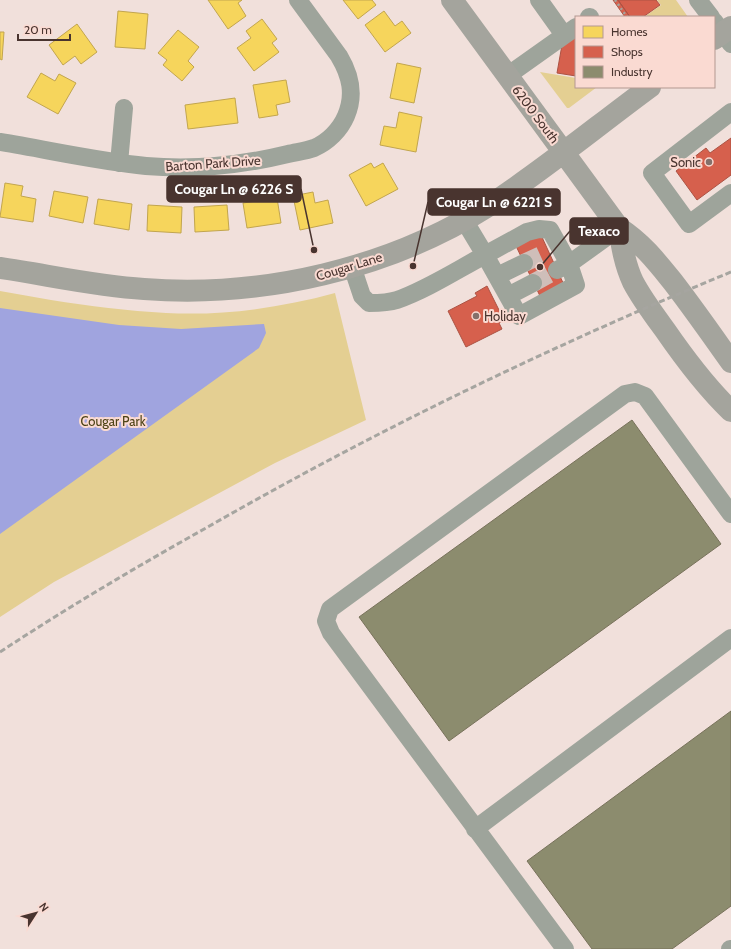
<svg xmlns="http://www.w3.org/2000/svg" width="731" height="949" font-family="Cabin,sans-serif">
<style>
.green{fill:#e4cf92}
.water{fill:#a0a4df}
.homes{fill:#f6d55c;stroke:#c2a54e}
.shops{fill:#d6604d;stroke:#ac5344}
.industry{fill:#8c8c6e;stroke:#78725b}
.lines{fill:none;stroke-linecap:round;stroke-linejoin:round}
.minor-tunnel{stroke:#cfbeb9;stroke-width:18;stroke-dasharray:18 9;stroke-linecap:butt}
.path{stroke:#a5a49e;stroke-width:2.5;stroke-dasharray:2 3;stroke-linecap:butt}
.minor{stroke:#9ea49b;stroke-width:18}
.major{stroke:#a4a49d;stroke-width:22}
.rail{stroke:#a6a5a0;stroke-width:3;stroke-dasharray:6 3;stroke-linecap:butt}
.poi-dot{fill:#84706b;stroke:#fadad2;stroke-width:1.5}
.labels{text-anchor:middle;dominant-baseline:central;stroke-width:4;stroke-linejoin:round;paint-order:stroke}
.street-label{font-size:13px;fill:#49342f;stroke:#fadad2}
.poi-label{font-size:13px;fill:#49342f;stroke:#fadad2;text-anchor:end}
.park-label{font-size:13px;fill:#4c4215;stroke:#fadad2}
.leader{fill:none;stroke:#49342f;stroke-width:1.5}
.callout-dot{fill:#49342f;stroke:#fadad2;stroke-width:1.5}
.callout{fill:#49342f;stroke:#49342f;stroke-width:1.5}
.callout-label{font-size:14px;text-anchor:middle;font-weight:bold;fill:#fff}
</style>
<rect width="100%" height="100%" fill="#f1e0db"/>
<path class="green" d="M657,0H676L688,17H644L661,5Z
M540,72L576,78V87H597L569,108H567Z
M0,291C17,294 34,297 51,300C89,306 128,311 166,313C223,316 280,308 335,293L366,420L275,463L54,582L0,617Z"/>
<path class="water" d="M0,308L119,325L181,329L264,324L266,333L259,348L0,534Z"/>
<path class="homes" d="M208,0H242L238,3L246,16L228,29Z
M343,0H372L376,5L358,19Z
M118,11L148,14L145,49L115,47Z
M384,11L395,26L402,21L411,33L385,52L365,25Z
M262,19L277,39L272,43L279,52L254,71L237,48L251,38L246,31Z
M77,24L97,52L81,64L75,56L63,65L49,45Z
M178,30L199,47L188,61L194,67L182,81L163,65L167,60L158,53Z
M0,32H4L2,60L0,59Z
M397,63L421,68L414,103L390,98Z
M41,73L55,81L59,74L76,83L58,114L27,97Z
M286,80L290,102L276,105L278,115L259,118L253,85Z
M235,98L238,123L188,129L185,105Z
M399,112L422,117L416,152L380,145L384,126L396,128Z
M371,163L374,168L383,163L398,189L366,206L349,175Z
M5,183L23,186L21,196L36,199L33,222L0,217Z
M54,191L88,197L83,223L49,216Z
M313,192L315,203L328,200L333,223L300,230L293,196Z
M277,198L281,223L247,228L243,203Z
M98,199L132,204L129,230L94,224Z
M148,205L182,207L181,233L147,231Z
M227,205L229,230L195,232L194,207Z"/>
<path class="shops" d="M613,0H618L630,17H625Z
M618,0H656L660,5L643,17H630Z
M565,28L576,30V76L557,73Z
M731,138V175L697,200L676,171L706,148L710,153Z
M541,235L564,285L540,296L516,246Z
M487,286L504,320L499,323L502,329L466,347L448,311L477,296L475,293Z"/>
<path class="industry" d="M632,420L721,544L449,741L359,617Z
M731,711V906L672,949H592L527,861Z"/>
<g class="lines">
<path class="minor-tunnel" d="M524,263L548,252
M533,283L557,270"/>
<path class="path" d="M615,0L627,17"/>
<path class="minor" d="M539,0L564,35
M698,0L711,17
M589,17H590
M714,21L731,44
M507,76L576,27
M731,112L652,173L689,224L731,193
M0,142C49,150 97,161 146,166C193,170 243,165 288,154C296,152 306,151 314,148C328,142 340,130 346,116C355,95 351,76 339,56L298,0
M119,163L124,108
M464,220L485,255L527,232L539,229L550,230L569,264L619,228
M352,266L362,296L369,303C378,303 388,303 397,300C426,290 457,270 485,255L519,316L576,285L569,264L557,270
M497,276L524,263
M508,296L533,283
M475,829L731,638
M565,949L331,633L326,621L330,609L625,394L635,392L645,396L731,514
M730,949H731"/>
<path class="major" d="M452,0L619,228C642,243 656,261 673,282C693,308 712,335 731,362
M714,39L731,27
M619,228C622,247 625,265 633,282C642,299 654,315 665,330C685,359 706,387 731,411
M0,268C48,275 95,286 144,289C263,298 389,269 490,205C545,169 597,126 650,87"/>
<path class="rail" d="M0,652C67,608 136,567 206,528C375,431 551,346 731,272"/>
</g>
<g class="poi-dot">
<circle cx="709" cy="162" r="4"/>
<circle cx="476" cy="316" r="4"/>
</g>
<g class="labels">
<g class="street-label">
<text transform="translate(536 114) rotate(53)">6200 South</text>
<text transform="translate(213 163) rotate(-4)">Barton Park Drive</text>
<text transform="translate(349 266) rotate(-17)">Cougar Lane</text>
</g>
<g class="poi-label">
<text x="701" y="162">Sonic</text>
<text x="484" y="316" text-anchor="start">Holiday</text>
</g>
<g class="park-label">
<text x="113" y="421">Cougar Park</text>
</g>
</g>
<path class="leader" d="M314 250L301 189M413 266L428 202M540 267L570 231"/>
<g class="callout-dot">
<circle cx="314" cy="250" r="4"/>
<circle cx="413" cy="266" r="4"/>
<circle cx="540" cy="267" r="4"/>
</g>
<g class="callout">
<rect x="167" y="176" width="134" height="26" rx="4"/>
<rect x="428" y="189" width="132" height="26" rx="4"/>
<rect x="570" y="218" width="58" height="26" rx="4"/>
</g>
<g class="callout-label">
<text x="234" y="194">Cougar Ln @ 6226 S</text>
<text x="494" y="207">Cougar Ln @ 6221 S</text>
<text x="599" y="236">Texaco</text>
</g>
<rect x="575" y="16" width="140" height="72" fill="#fadad2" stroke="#b39891"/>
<rect x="583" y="26" width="20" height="12" fill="#f6d55c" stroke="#b39891"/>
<text x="611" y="36" font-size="12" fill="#49342f">Homes</text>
<rect x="583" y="46" width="20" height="12" fill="#d6604d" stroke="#b39891"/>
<text x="611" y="56" font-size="12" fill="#49342f">Shops</text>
<rect x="583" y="66" width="20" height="12" fill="#8c8c6e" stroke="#b39891"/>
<text x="611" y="76" font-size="12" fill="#49342f">Industry</text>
<g transform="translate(36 913) rotate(54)" stroke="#fadad2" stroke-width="3" paint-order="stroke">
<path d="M0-3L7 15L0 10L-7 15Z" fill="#49342f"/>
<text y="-6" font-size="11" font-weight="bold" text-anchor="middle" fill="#49342f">N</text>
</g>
<path d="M18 34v6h52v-6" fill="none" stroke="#49342f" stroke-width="2"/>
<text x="24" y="34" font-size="12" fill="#49342f" stroke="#fadad2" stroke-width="3" paint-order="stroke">20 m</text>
</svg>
